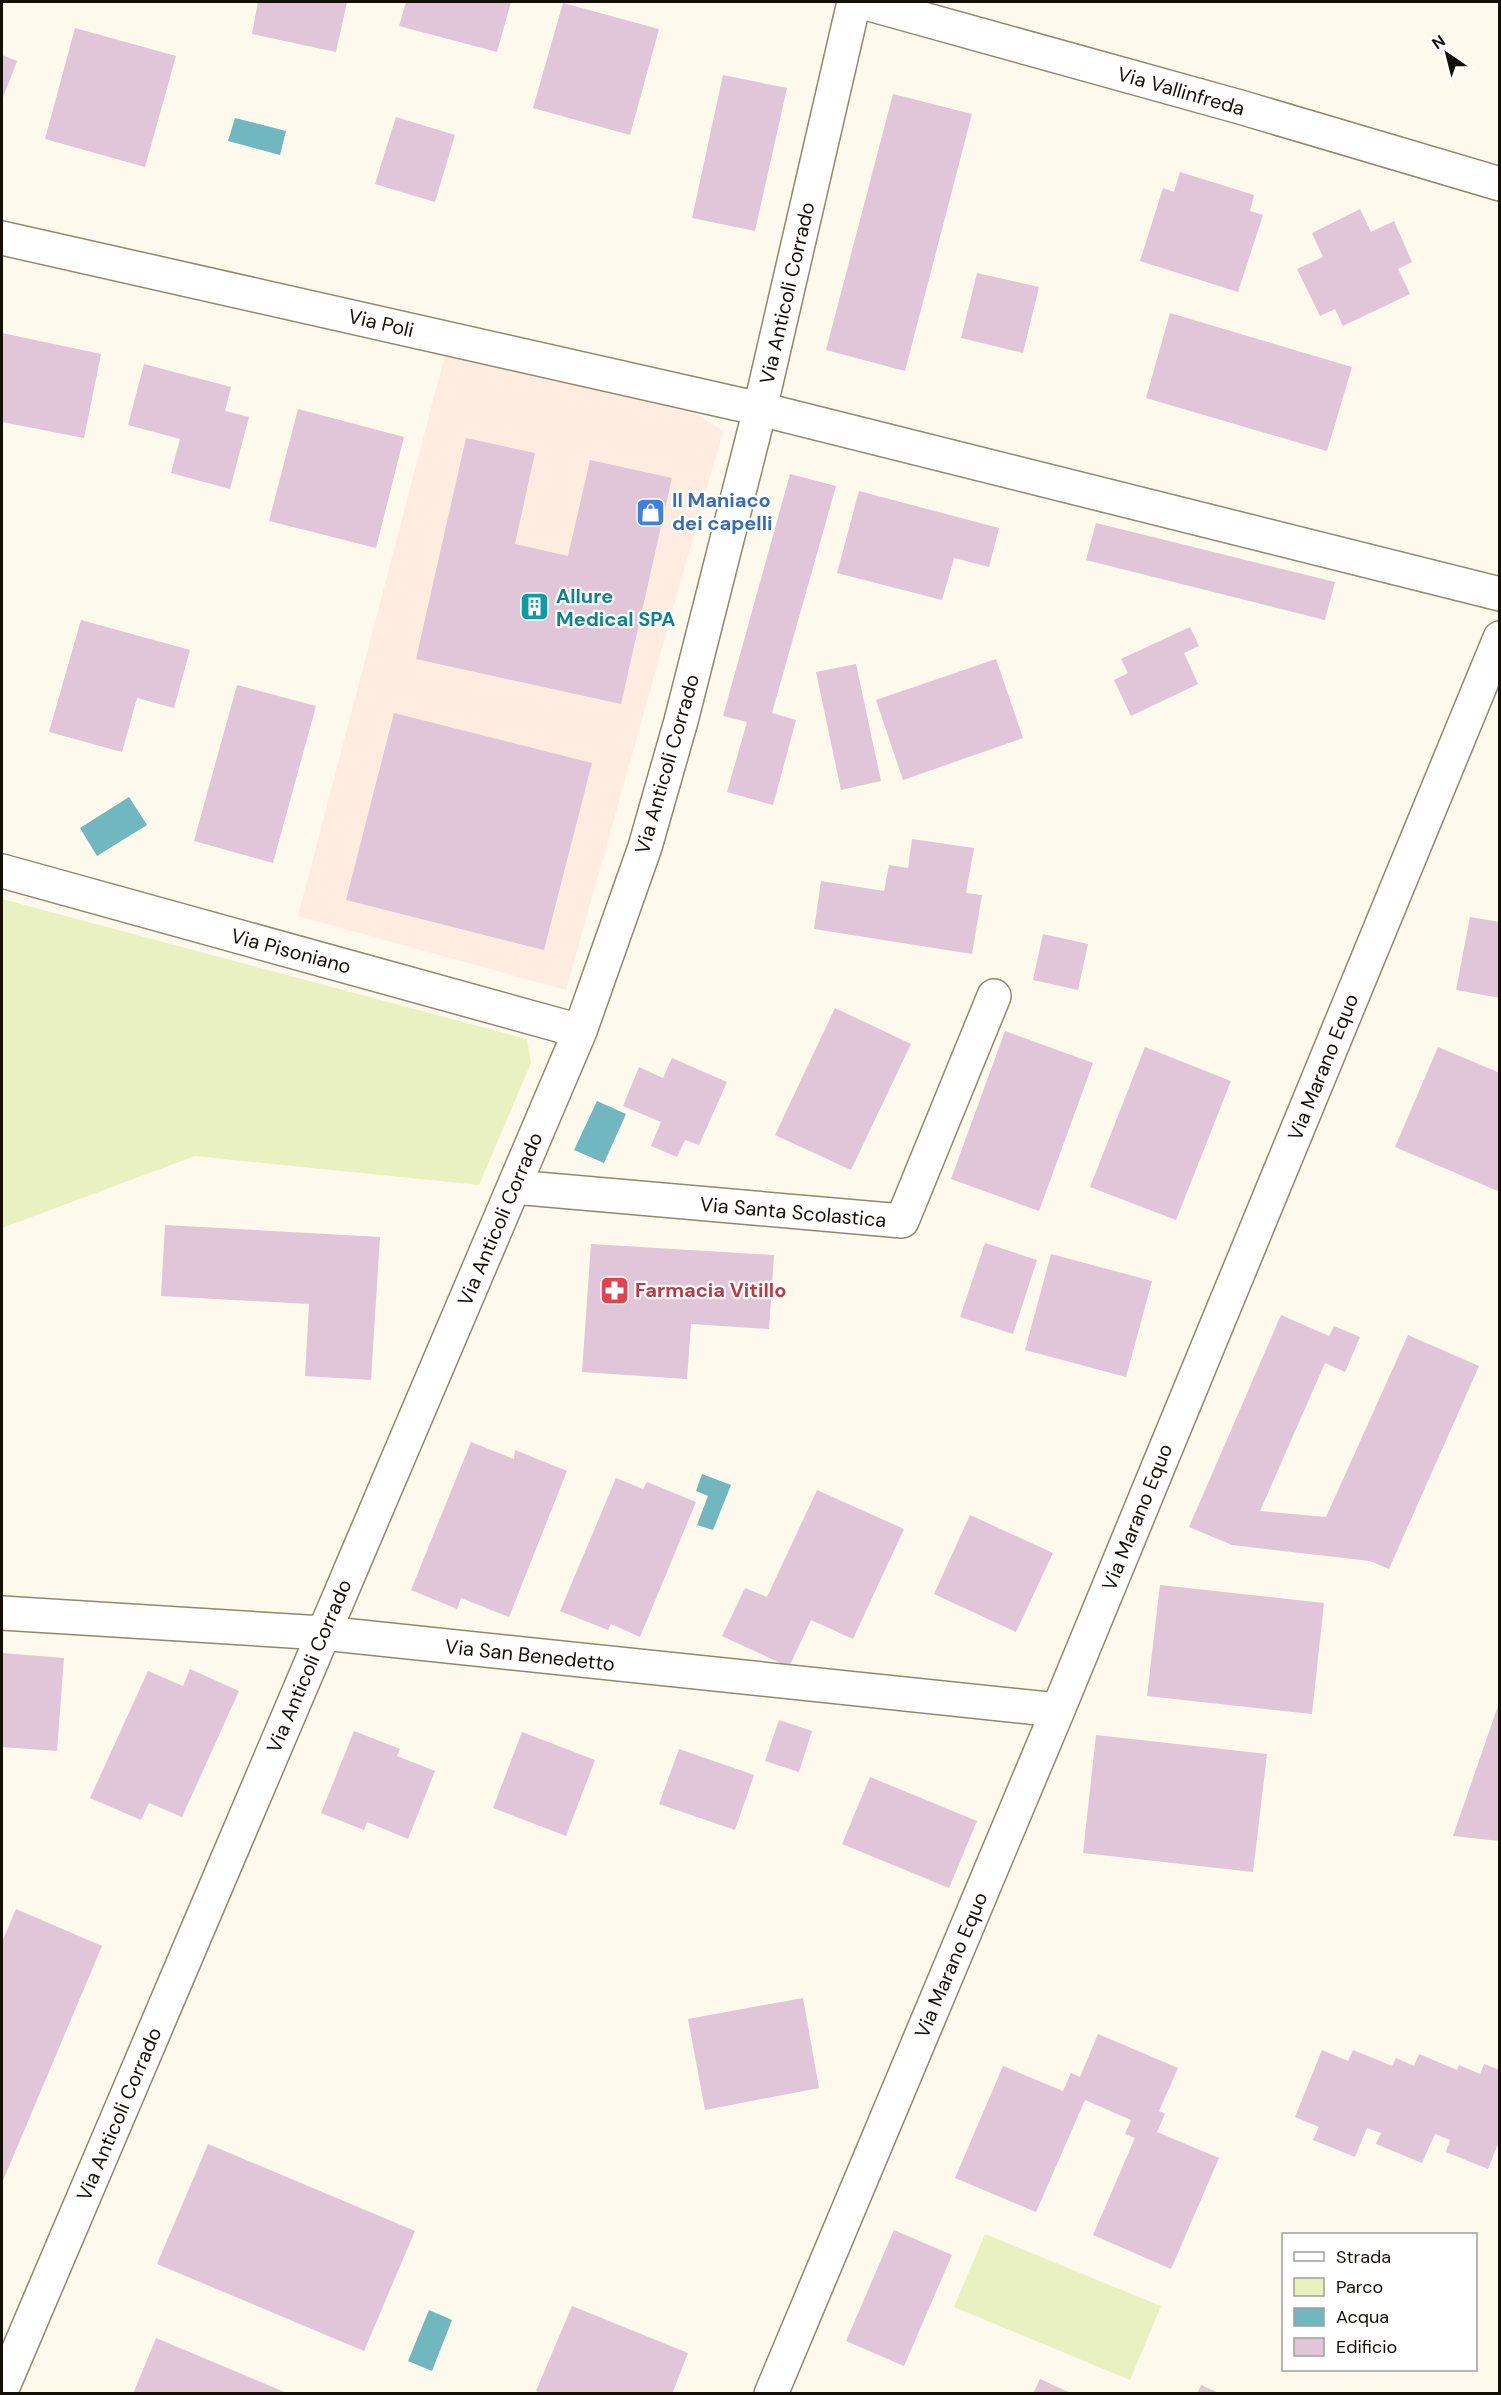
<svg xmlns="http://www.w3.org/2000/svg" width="1501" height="2395" font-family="'DM Sans',sans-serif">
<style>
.commercial{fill:#feece1}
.green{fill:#eaf1c0}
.water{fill:#71b7bf}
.building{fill:#e1c5d8}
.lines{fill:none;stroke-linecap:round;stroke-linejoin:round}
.minor-casing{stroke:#92876b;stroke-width:36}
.minor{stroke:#fff;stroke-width:33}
.labels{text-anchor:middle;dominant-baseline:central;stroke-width:4.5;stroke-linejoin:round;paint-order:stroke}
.street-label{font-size:20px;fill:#141006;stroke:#fff}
.shop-label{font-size:20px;font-weight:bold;fill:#366cbe;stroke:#fff;text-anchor:start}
.culture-label{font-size:20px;font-weight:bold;fill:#0d838f;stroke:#fff;text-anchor:start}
.health-label{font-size:20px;font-weight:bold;fill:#be3a42;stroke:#fff;text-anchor:start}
</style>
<rect width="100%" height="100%" fill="#fef9ed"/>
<path class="commercial" d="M445,355L696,414L723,431L566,990L298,916Z"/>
<path class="green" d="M2,899L527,1039L531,1063L479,1185L195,1156L2,1228Z
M985,2234L1161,2306L1130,2380L954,2307Z"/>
<path class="water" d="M235,118L286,131L280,155L228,141Z
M129,797L147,825L97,856L80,828Z
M597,1101L626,1114L604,1163L574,1150Z
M702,1474L731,1485L713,1530L697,1525L708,1496L696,1491Z
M429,2310L452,2320L432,2371L408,2361Z"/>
<path class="building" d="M258,2H347L336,52L252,34Z
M406,2H511L497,52L399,26Z
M563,3L659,29L630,135L533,108Z
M75,28L176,56L145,167L45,139Z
M2,55L17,61L2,100Z
M723,75L787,88L755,231L692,218Z
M893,94L972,114L905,371L826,350Z
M396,117L455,135L435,202L375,184Z
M1180,172L1254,195L1250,211L1263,215L1238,292L1140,261L1163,188L1174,192Z
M1360,209L1371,232L1394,221L1412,262L1398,269L1410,294L1343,326L1335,309L1320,316L1297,269L1323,257L1312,233Z
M977,273L1039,287L1023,353L961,338Z
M1170,313L1352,367L1327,451L1146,398Z
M2,333L101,354L84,438L2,422Z
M144,364L231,387L225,411L249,417L230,489L171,473L180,439L128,425Z
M298,409L404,437L376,548L269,521Z
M466,438L535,453L515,544L568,556L590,460L672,478L621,704L416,659Z
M790,474L836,486L772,713L796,720L773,805L727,792L747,722L723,716Z
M859,491L999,528L989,567L954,558L942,600L837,573Z
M1096,523L1335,582L1325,620L1086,560Z
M81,620L190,650L174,708L137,698L122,752L49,732Z
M1190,627L1199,646L1184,653L1198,684L1131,716L1114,680L1128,673L1121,659Z
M996,659L1023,738L903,780L876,700Z
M856,664L881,781L841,790L816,672Z
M237,685L316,706L273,863L194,841Z
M394,713L592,763L544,950L346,900Z
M912,839L974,848L966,893L982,895L972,954L814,929L821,881L884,891L889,865L908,868Z
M1470,917L1500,922V998L1456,990Z
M1043,934L1088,944L1078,990L1033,980Z
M835,1008L911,1044L851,1170L775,1135Z
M1005,1031L1093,1063L1039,1211L951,1179Z
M1145,1047L1231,1081L1176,1220L1090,1187Z
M1438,1047L1500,1073V1192L1395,1147Z
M672,1058L727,1082L699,1145L685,1140L677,1157L651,1146L661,1122L623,1106L639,1067L663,1078Z
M165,1225L380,1237L371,1380L305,1376L309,1304L161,1296Z
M985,1243L1037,1260L1013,1334L960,1317Z
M591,1244L774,1255L769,1329L691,1324L687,1379L582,1372Z
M1051,1254L1152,1281L1126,1377L1025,1350Z
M1281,1315L1329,1336L1334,1326L1360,1337L1345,1372L1325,1363L1260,1511L1326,1517L1408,1335L1479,1366L1389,1569L1370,1561L1232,1545L1189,1527Z
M471,1442L514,1459L515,1450L567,1471L509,1617L461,1598L457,1609L411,1590Z
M616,1478L643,1489L647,1482L696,1502L640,1637L611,1624L608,1630L560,1611Z
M817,1490L904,1529L853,1639L811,1620L789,1667L722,1636L745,1588L767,1597Z
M970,1515L1053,1553L1016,1632L934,1594Z
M1160,1585L1324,1603L1312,1714L1147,1696Z
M2,1653L64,1658L57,1751L2,1747Z
M190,1669L239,1691L182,1817L149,1803L141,1820L90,1798L148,1671L183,1686Z
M1499,1703L1500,1841L1453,1836Z
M779,1720L812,1731L799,1772L765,1761Z
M354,1731L400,1749L397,1756L435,1771L408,1839L367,1822L364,1830L321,1813Z
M522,1732L595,1760L566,1836L493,1808Z
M1096,1735L1267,1754L1253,1872L1083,1853Z
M679,1749L754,1775L735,1830L659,1804Z
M870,1777L977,1821L949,1888L842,1844Z
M16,1909L102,1946L2,2183V1942Z
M803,1998L819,2088L705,2110L688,2019Z
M1098,2034L1178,2068L1159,2111L1165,2114L1157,2132L1219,2158L1171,2269L1093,2235L1135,2138L1125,2134L1131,2120L1085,2100L1036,2212L955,2178L1003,2066L1063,2091L1071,2073L1080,2077Z
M1322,2050L1348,2061L1353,2050L1392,2066L1396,2058L1414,2066L1419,2054L1457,2070L1459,2065L1480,2074L1484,2064L1500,2070V2145L1498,2144L1488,2169L1446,2152L1450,2140L1435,2134L1422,2163L1376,2144L1381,2133L1367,2128L1355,2157L1313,2140L1319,2127L1295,2117Z
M208,2144L415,2231L364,2351L157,2264Z
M894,2230L952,2255L904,2366L846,2341Z
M572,2306L688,2353L672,2394H542L536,2391Z
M156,2338L287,2393V2394H133Z
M1040,2379L1073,2394H1033Z
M1201,2385L1221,2394H1197Z"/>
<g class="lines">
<defs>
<path id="minor" d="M862,2L1240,107L1500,184
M2,238L760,409L1500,594
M2,871L580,1031
M514,1187L902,1221L994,996
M2,1613L323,1633L1058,1710
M2,2389L580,1031L645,847L681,721L760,409L854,2
M771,2394L1058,1710L1500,638"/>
</defs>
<use href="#minor" class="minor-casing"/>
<use href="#minor" class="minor"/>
</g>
<defs>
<symbol id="shop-square" viewBox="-11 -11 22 22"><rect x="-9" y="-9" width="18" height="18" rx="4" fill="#3f7fe0" stroke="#fff"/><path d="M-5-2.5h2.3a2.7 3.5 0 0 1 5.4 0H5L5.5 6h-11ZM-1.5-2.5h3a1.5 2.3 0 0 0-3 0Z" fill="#fff"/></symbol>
<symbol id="building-square" viewBox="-11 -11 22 22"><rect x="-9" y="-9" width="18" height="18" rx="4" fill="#0f9aa8" stroke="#fff"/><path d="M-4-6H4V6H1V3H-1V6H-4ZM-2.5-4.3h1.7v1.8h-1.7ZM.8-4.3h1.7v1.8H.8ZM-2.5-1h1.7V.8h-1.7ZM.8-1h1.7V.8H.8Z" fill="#fff"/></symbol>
<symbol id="pharmacy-square" viewBox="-11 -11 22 22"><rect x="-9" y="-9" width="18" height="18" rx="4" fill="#e0444e" stroke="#fff"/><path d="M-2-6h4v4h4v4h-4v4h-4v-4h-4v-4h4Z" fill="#fff"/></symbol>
</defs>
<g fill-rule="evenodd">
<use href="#shop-square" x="634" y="496" width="33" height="33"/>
<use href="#building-square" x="518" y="590" width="33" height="33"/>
<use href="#pharmacy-square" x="598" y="1274" width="33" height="33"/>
</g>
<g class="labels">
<g class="street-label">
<text transform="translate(1181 91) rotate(16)">Via Vallinfreda</text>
<text transform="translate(787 293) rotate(-77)">Via Anticoli Corrado</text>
<text transform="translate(381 323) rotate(13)">Via Poli</text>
<text transform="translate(667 764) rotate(-74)">Via Anticoli Corrado</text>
<text transform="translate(291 951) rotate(15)">Via Pisoniano</text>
<text transform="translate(1323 1067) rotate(-68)">Via Marano Equo</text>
<text transform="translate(793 1212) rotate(5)">Via Santa Scolastica</text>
<text transform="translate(500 1219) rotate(-67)">Via Anticoli Corrado</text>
<text transform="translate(1137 1517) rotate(-68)">Via Marano Equo</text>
<text transform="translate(530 1655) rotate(6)">Via San Benedetto</text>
<text transform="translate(309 1666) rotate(-67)">Via Anticoli Corrado</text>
<text transform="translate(951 1965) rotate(-67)">Via Marano Equo</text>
<text transform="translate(119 2114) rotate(-67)">Via Anticoli Corrado</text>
</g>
<g class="shop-label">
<text x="672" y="500">Il Maniaco<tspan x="672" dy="23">dei capelli</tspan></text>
</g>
<g class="culture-label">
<text x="556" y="596">Allure<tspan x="556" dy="23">Medical SPA</tspan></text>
</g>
<g class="health-label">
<text x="635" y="1290">Farmacia Vitillo</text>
</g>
</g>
<rect width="1501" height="2395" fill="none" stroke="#141006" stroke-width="6"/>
<rect x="1282" y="2233" width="195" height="138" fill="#ffffff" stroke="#a19f9b" stroke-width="1.5"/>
<rect x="1294" y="2252" width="30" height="9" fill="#ffffff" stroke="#a19f9b" stroke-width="1.5"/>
<text x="1336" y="2263" font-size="18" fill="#141006">Strada</text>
<rect x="1294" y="2278" width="30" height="18" fill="#eaf1c0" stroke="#a19f9b" stroke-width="1.5"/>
<text x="1336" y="2293" font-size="18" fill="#141006">Parco</text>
<rect x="1294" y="2308" width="30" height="18" fill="#71b7bf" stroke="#a19f9b" stroke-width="1.5"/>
<text x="1336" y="2323" font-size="18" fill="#141006">Acqua</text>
<rect x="1294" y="2338" width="30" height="18" fill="#e1c5d8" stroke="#a19f9b" stroke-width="1.5"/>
<text x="1336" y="2353" font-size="18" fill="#141006">Edificio</text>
<g transform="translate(1447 54) rotate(325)" stroke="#ffffff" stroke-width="4.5" paint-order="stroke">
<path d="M0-4.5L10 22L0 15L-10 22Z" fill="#141006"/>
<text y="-9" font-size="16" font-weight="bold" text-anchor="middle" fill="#141006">N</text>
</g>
</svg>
